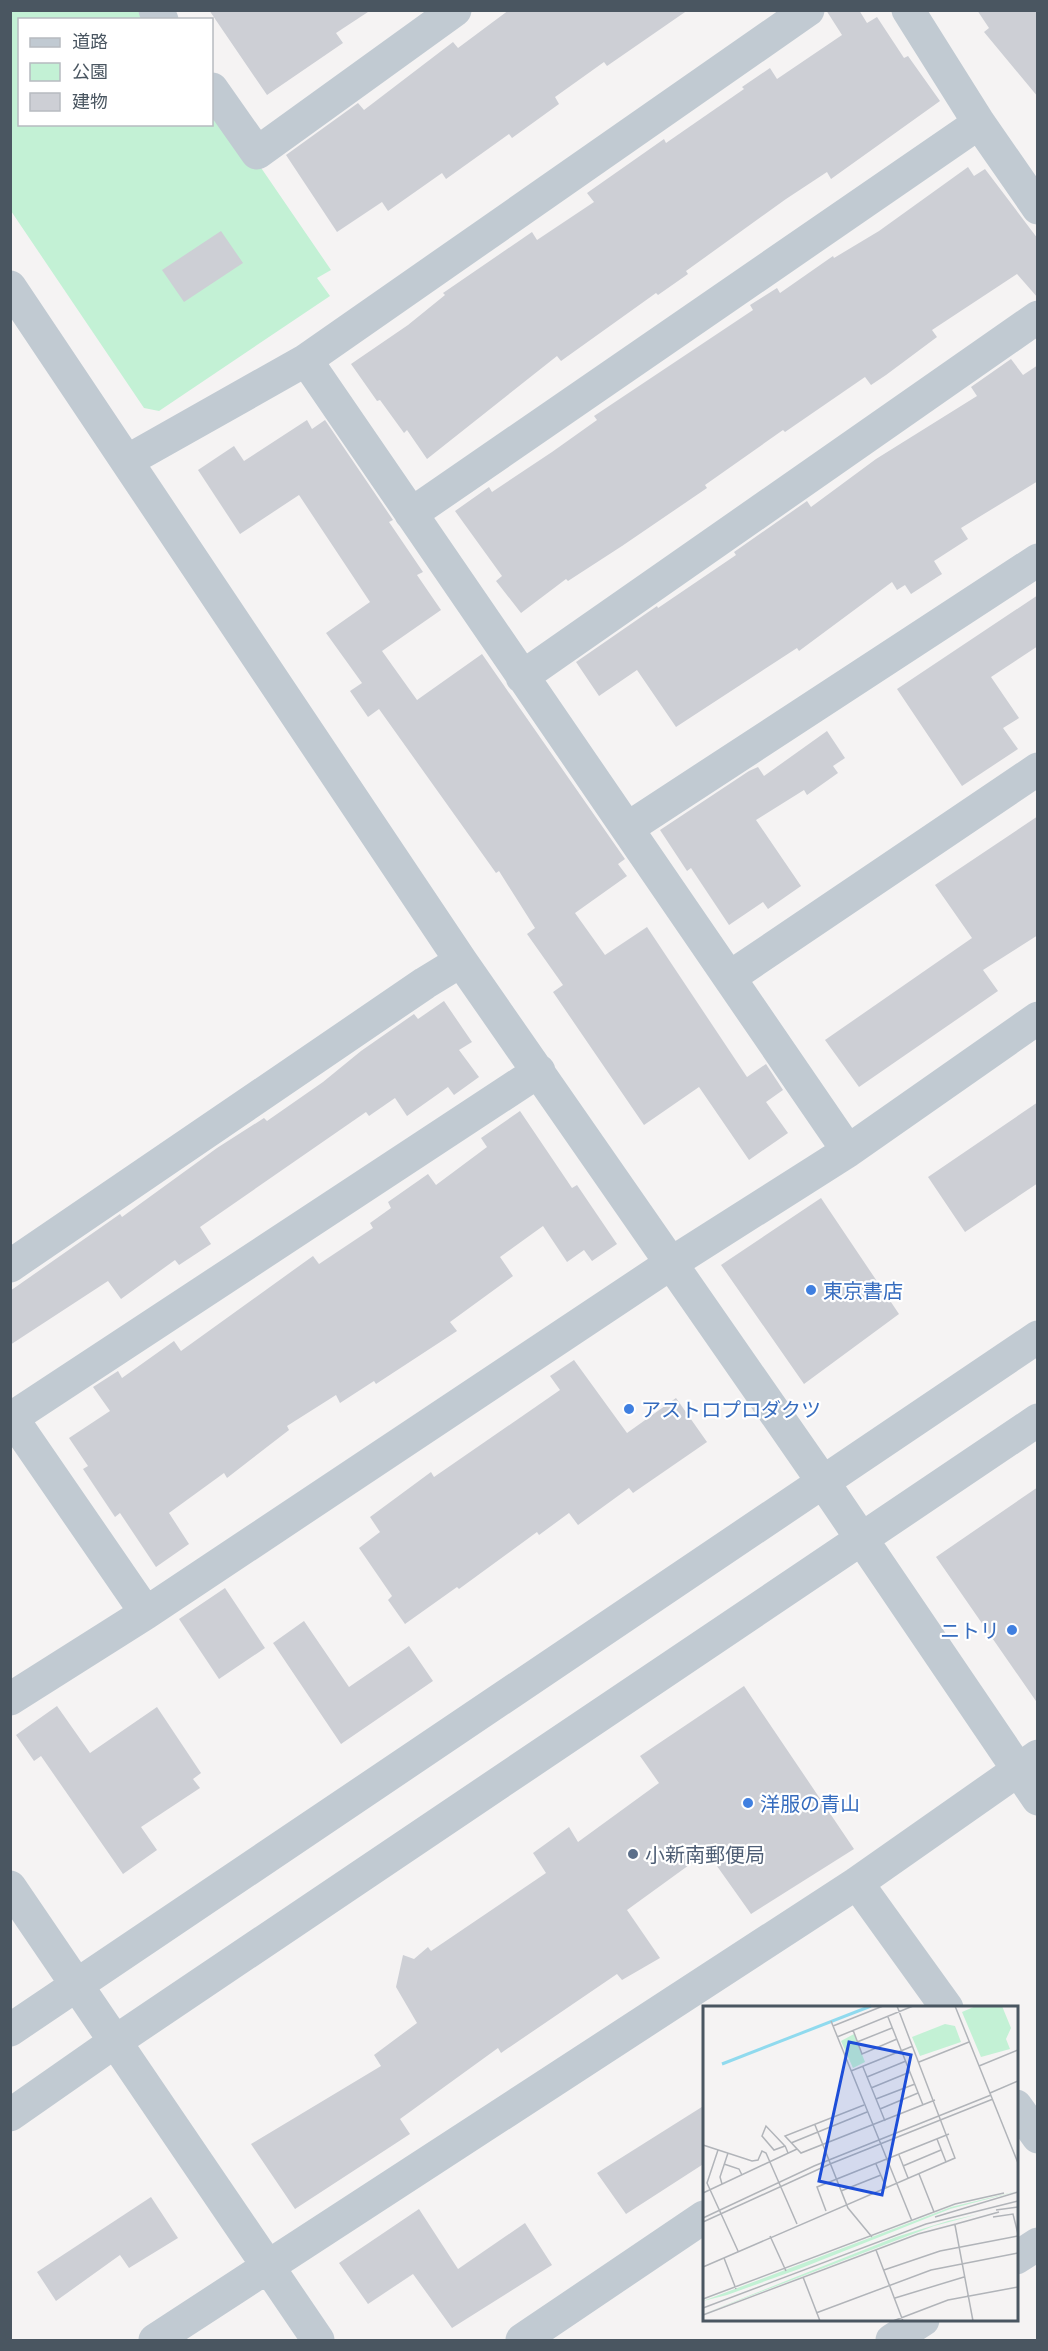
<svg xmlns="http://www.w3.org/2000/svg" width="1048" height="2351" font-family="'Golos Text','Noto Sans JP',sans-serif">
<style>
.green{fill:#c3f1d5}
.building{fill:#cdcfd5}
.lines{fill:none;stroke-linecap:round;stroke-linejoin:round}
.minor{stroke:#c1cad2;stroke-width:33}
.shop-dot{fill:#3f7fe0;stroke:#fff;stroke-width:2}
.service-dot{fill:#5c6f8a;stroke:#fff;stroke-width:2}
.labels{text-anchor:middle;dominant-baseline:central;stroke-width:4.5;stroke-linejoin:round;paint-order:stroke}
.shop-label{font-size:20px;fill:#366cbe;stroke:#fff;text-anchor:start}
.service-label{font-size:20px;fill:#4e5e75;stroke:#fff;text-anchor:start}
.inset-river{fill:none;stroke:#90daee;stroke-width:3}
.inset-road{fill:none;stroke:#b1b4b9;stroke-width:1.5}
.view{fill:#1d4ed8;fill-opacity:0.15;stroke:#1d4ed8;stroke-width:3}
.inset-edge{fill:none;stroke:#4a5661;stroke-width:3}
</style>
<rect width="100%" height="100%" fill="#f5f3f3"/>
<path class="green" d="M10,11H153L159,19L20,20V124H212V96L331,270L317,278L330,296L159,411L144,408L11,211Z"/>
<path class="building" d="M209,10H371L336,33L343,43L267,95Z
M509,10H688L607,66L604,62L555,97L559,104L512,138L509,134L446,179L442,173L388,211L382,202L337,232L286,155L358,103L364,110L453,42L458,48Z
M826,10H859L867,23L877,17L904,58L908,56L940,101L831,179L827,172L786,199L686,271L688,274L658,295L656,293L561,361L557,356L427,459L407,430L404,433L380,400L377,401L351,364L408,325L445,295L443,293L532,232L537,240L594,202L587,193L664,139L666,143L744,89L742,87L770,68L777,79L842,35Z
M977,10H1038V97L984,32L989,28Z
M968,167L974,176L985,169L1038,239V298L1017,274L932,330L937,337L886,375L871,385L865,377L785,432L783,430L705,485L707,488L622,546L568,581L566,579L521,613L496,581L502,576L455,511L489,487L492,492L552,452L597,420L594,416L753,310L750,305L777,288L780,293L833,256L834,258L879,231Z
M221,231L243,263L184,302L162,270Z
M1011,359L1023,375L1038,365V481L961,528L968,539L934,561L942,574L911,594L905,585L897,590L892,582L799,651L797,648L676,727L637,670L599,696L576,662L657,606L658,608L736,555L734,552L807,501L811,507L876,459L977,396L971,387Z
M307,420L312,429L325,420L393,520L389,522L423,572L417,575L441,610L382,651L417,700L482,654L625,859L618,864L627,876L575,913L605,955L647,927L747,1077L766,1064L783,1090L766,1102L788,1133L749,1160L699,1087L644,1125L553,992L563,985L527,934L535,928L499,871L496,873L379,709L368,717L350,691L362,683L326,633L370,602L299,495L240,534L198,470L234,446L244,461Z
M1038,595V646L991,677L1019,718L1003,728L1018,749L962,786L897,689Z
M827,731L845,758L833,766L838,773L807,795L804,790L756,820L801,886L768,909L763,902L729,925L691,868L687,871L660,830L749,771L758,767L764,776Z
M1038,816V935L983,970L998,991L859,1087L825,1040L972,938L935,885Z
M444,1001L472,1042L459,1050L479,1077L454,1095L448,1087L407,1116L395,1098L369,1116L366,1112L200,1227L211,1244L179,1265L175,1260L121,1299L108,1281L10,1345V1291L120,1214L122,1217L217,1148L264,1118L267,1121L323,1082L361,1051L414,1014L418,1019Z
M1038,1102V1183L965,1232L928,1177Z
M520,1111L572,1188L577,1185L617,1244L592,1261L584,1250L567,1262L543,1226L500,1257L513,1276L450,1322L457,1331L376,1384L374,1381L340,1403L336,1395L287,1426L289,1430L227,1478L224,1473L169,1513L189,1544L156,1567L120,1513L115,1517L83,1469L88,1466L69,1438L110,1411L93,1387L118,1371L122,1378L174,1341L181,1351L313,1256L319,1264L373,1228L370,1223L391,1208L388,1202L428,1174L436,1185L487,1147L481,1138Z
M821,1198L899,1314L804,1384L721,1265Z
M574,1360L627,1433L676,1398L707,1442L633,1493L629,1488L578,1525L569,1513L539,1535L537,1532L459,1589L457,1587L405,1624L388,1600L392,1596L359,1548L380,1532L370,1517L431,1472L434,1477L560,1390L550,1376Z
M1038,1487V1704L936,1557Z
M225,1588L265,1648L219,1679L179,1619Z
M304,1621L349,1687L409,1646L433,1681L341,1744L273,1643Z
M744,1686L854,1849L751,1914L707,1852L627,1910L660,1958L622,1980L617,1974L501,2053L498,2048L400,2119L410,2134L295,2209L251,2144L381,2066L374,2055L417,2023L396,1987L403,1955L414,1959L428,1947L431,1951L546,1873L533,1853L569,1827L578,1842L659,1783L640,1756Z
M57,1706L90,1753L157,1707L201,1773L193,1779L200,1788L141,1827L157,1850L123,1874L41,1756L34,1761L16,1735Z
M705,2105V2163L626,2214L597,2173Z
M151,2197L178,2238L129,2268L120,2255L56,2301L37,2272Z
M419,2209L458,2269L525,2223L552,2265L452,2328L413,2274L368,2304L339,2263Z"/>
<g class="lines">
<path class="minor" d="M155,10L162,20
M908,10L979,123L1038,208
M212,89L257,153L455,10
M10,287L461,961L823,1482L1038,1799
M306,360L848,1151
M127,461L306,360L808,10
M411,514L979,123
M522,677L1038,317
M628,828L1038,560
M730,977L1038,769
M10,1266L425,983L461,961
M12,1418L146,1613
M10,1419L539,1071
M10,1699L146,1613L670,1264L848,1151L1038,1018
M857,1883L947,2008
M10,1887L318,2340
M10,2030L1038,1337
M1016,2106L1038,2137
M10,2115L116,2041L1038,1420
M1016,2258L1038,2244
M155,2340L857,1883L1038,1756
M522,2340L704,2217
M892,2340L923,2320"/>
</g>
<g class="shop-dot">
<circle cx="811" cy="1290" r="6"/>
<circle cx="629" cy="1409" r="6"/>
<circle cx="1012" cy="1630" r="6"/>
<circle cx="748" cy="1803" r="6"/>
</g>
<circle class="service-dot" cx="633" cy="1854" r="6"/>
<g class="labels">
<g class="shop-label">
<text x="823" y="1290">東京書店</text>
<text x="641" y="1409">アストロプロダクツ</text>
<text x="1000" y="1630" text-anchor="end">ニトリ</text>
<text x="760" y="1803">洋服の青山</text>
</g>
<g class="service-label">
<text x="645" y="1854">小新南郵便局</text>
</g>
</g>
<g transform="translate(703 2006)">
<rect width="315" height="315" fill="#f5f3f3"/>
<path d="M273,0H299L308,22L303,33L307,43L278,51L259,6ZM242,18L252,20L258,36L217,50L209,31ZM151,28L162,56L150,62L138,35ZM315,185L247,203L96,263L24,289L0,295L248,201ZM276,208L231,220L0,308L193,231L245,215Z" fill="#c3f1d5"/>
<path class="inset-river" d="M19,58L168,0"/>
<path class="inset-road" d="M252,0L315,157M185,11L220,99M128,15L209,215M130,20L180,0M150,24L159,48L194,33M134,31L210,0M154,36L189,22M216,56L266,36M276,60L315,44M160,61L182,115M148,65L210,40M164,71L203,55M168,82L207,66M287,87L315,75M173,93L212,78M161,99L82,130L98,147L232,94M177,103L215,87M112,119L145,202L169,231M234,133L243,156M88,137L164,106M0,139L49,155L55,154L59,145L63,147L94,218M82,140L71,144L59,130L63,120L81,139L82,140L83,142L85,147M15,144L4,177L35,245M196,149L205,172M21,158L36,163L39,169M173,158L183,181M200,160L238,144M216,168L231,206M19,178L17,171L25,147M138,185L178,169M0,187L94,143M293,204L315,201M123,205L114,181L246,128M232,211L315,186M290,211L310,208L315,228M0,212L111,160L288,89M0,216L127,158L290,93M253,218L296,206M252,219L270,315M67,230L83,265M173,244L200,315M21,252L33,283M0,261L252,152L194,0M181,264L237,245L315,230M100,271L117,315M192,292L261,271M0,293L252,198L301,187M0,302L223,218L315,195M113,307L228,264L315,247M0,309L215,228L253,218M190,315L245,294L315,281"/>
<path class="view" d="M146,36L208,49L179,189L116,175Z"/>
<rect width="315" height="315" class="inset-edge"/>
</g>
<rect width="1048" height="2351" fill="none" stroke="#4a5661" stroke-width="24"/>
<rect x="18" y="18" width="195" height="108" fill="#ffffff" stroke="#b7bbc0" stroke-width="1.5"/>
<rect x="30" y="38" width="30" height="9" fill="#c1cad2" stroke="#b7bbc0" stroke-width="1.5"/>
<text x="72" y="48" font-size="18" fill="#4a5661">道路</text>
<rect x="30" y="63" width="30" height="18" fill="#c3f1d5" stroke="#b7bbc0" stroke-width="1.5"/>
<text x="72" y="78" font-size="18" fill="#4a5661">公園</text>
<rect x="30" y="93" width="30" height="18" fill="#cdcfd5" stroke="#b7bbc0" stroke-width="1.5"/>
<text x="72" y="108" font-size="18" fill="#4a5661">建物</text>
</svg>
